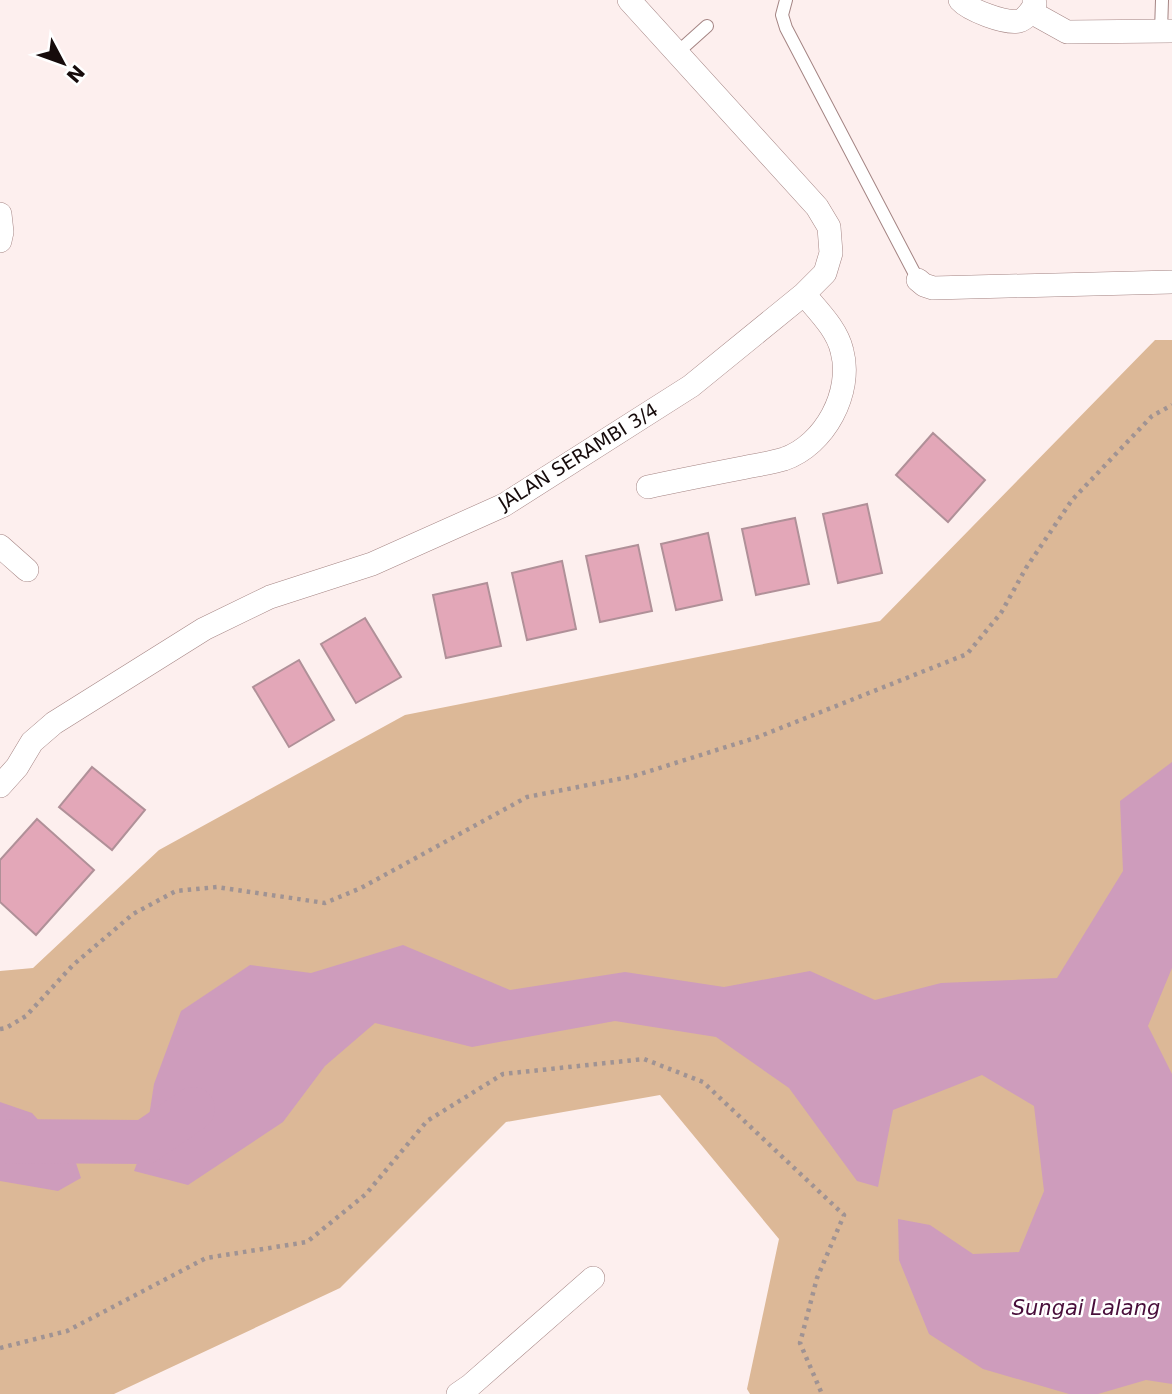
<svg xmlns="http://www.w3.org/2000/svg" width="1172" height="1394" font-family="'DejaVu Sans',sans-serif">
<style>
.green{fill:#dcb897}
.water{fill:#ce9cbc}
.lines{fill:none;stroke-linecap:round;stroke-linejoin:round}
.river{stroke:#ce9cbc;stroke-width:44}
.building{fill:#e3a7b8;stroke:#b09098;stroke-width:2}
.service-casing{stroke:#a48483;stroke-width:14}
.minor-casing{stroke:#a48483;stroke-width:24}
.path{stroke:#a09393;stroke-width:4.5;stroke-dasharray:3.5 5;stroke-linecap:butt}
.service{stroke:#fff;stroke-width:12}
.minor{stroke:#fff;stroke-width:23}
.labels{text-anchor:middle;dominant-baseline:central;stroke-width:5;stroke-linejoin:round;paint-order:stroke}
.street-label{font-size:19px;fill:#160b0b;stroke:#fff}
.water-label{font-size:21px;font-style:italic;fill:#480e3a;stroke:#fff}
</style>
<rect width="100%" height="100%" fill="#fdefee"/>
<path class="green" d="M1155,340H1172V1394H750L747,1389L779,1239L660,1095L506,1122L340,1288L114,1394H0V971L33,968L159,850L405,715L880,621Z"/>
<path class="water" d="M1172,762V968L1148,1026L1172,1074V1384L1146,1380L1098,1394H1069L983,1369L929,1334L899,1260L898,1219L930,1225L973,1254L1019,1252L1044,1191L1034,1106L982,1075L893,1110L878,1187L857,1181L789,1088L716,1037L615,1021L472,1047L375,1023L325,1066L283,1122L188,1185L134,1171L145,1142L154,1084L181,1011L250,965L311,973L403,945L510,990L625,972L724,987L810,971L875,1000L941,983L1057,978L1123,871L1120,801Z
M0,1102L32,1113L75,1160L81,1178L58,1191L0,1181Z"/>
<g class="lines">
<path class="river" d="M0,1141L145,1142L193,1109"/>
</g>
<path class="building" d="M933,433L985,480L948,522L896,475Z
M867,504L882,573L838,583L823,514Z
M795,518L809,584L756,595L742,529Z
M708,533L722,600L676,610L661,544Z
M638,545L652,611L600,622L586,556Z
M562,561L576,629L527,640L512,573Z
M487,583L501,646L446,658L433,595Z
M365,618L401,677L356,703L321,644Z
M299,660L334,720L289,747L253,687Z
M92,767L145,810L112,850L59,807Z
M37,819L94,870L36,935L0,902V860Z"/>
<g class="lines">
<defs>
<path id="service" d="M786,0L782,15L786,28L918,280
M1161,31L1162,0
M678,52L707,26"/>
<path id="minor" d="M960,0C969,10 1005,24 1019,21C1026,19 1032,10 1035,4L1034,1
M1031,12L1067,32L1172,31
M0,214L2,232L0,241
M918,280L924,285L933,288L1172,282
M648,487C680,480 711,474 742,468C756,465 771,463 784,459C825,445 853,392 842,351C837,329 818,311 804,294
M0,546L27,570
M0,786L17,767L32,742L54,723L204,629L270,597L372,564L504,505L691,386L804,294L825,273L831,253L829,227L817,207L629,0
M458,1394L471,1385L593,1278"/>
</defs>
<use href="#service" class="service-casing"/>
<use href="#minor" class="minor-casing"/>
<path class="path" d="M0,1029L6,1028L26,1016L73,965L133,914L176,891L217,887L325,903L361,888L527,797L634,776L758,737L967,654L1001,613L1026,568L1072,500L1152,416L1172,405
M0,1348L67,1331L206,1258L307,1242L366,1194L427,1121L503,1074L644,1059L703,1082L844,1215L817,1278L800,1343L822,1394"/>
<use href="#service" class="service"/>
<use href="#minor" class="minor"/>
</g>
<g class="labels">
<g class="street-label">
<text transform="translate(578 456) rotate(-32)">JALAN SERAMBI 3/4</text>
</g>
<g class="water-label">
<text x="1086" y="1308">Sungai Lalang</text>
</g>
</g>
<g transform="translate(63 63) rotate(131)" stroke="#ffffff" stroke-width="5" paint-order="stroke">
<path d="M0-5L12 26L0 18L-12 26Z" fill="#160b0b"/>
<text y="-10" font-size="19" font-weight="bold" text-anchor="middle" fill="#160b0b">N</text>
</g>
</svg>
